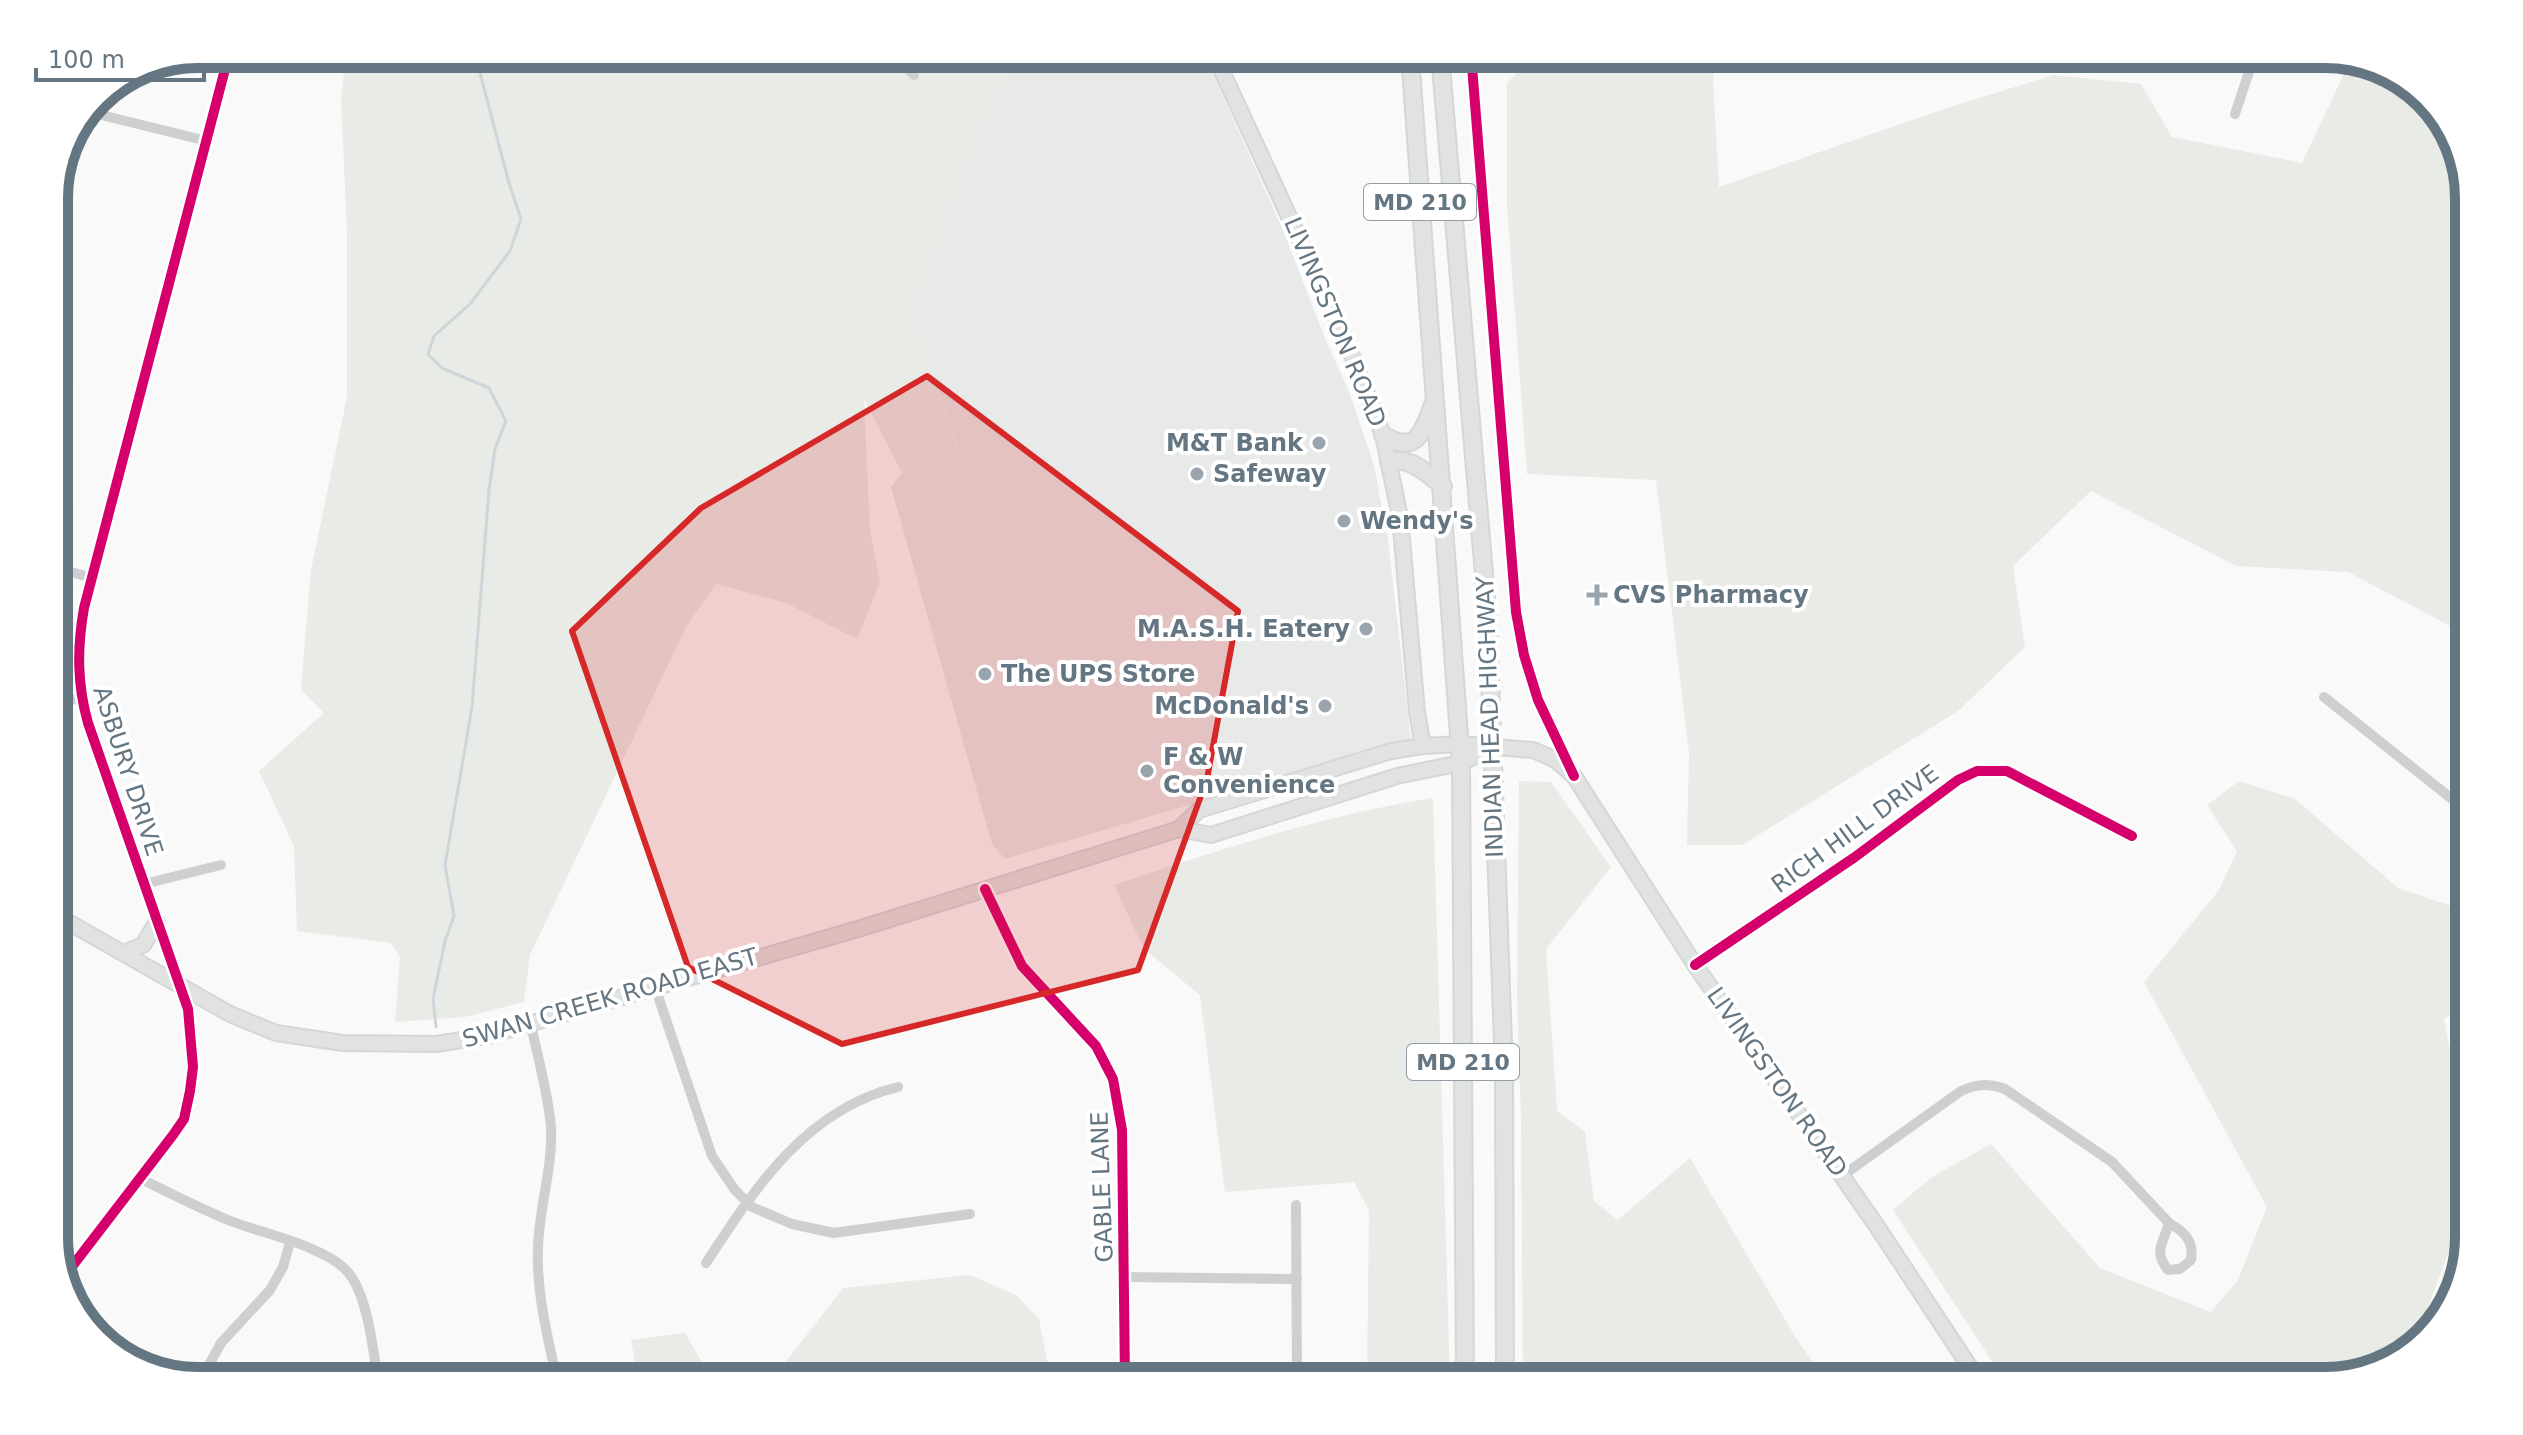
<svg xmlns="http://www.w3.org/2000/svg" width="2523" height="1435" font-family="'DejaVu Sans',sans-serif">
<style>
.built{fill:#e8e9e9}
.green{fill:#e8ebe6}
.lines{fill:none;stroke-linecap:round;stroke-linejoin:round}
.stream{stroke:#ced6d9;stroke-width:3}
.secondary-casing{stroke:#d5d6d7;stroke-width:18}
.trunk-casing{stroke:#d5d6d6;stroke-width:20}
.minor{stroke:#cecfd0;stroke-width:10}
.tertiary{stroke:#cecfd0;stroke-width:12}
.secondary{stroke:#e1e2e2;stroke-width:14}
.trunk{stroke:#e1e2e2;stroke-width:16}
.cycleway-casing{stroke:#fff;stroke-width:15}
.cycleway{stroke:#d6006c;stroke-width:10}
.marked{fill:#d62828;fill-opacity:0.2;stroke:#d62828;stroke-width:6;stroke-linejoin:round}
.poi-dot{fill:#99a4ac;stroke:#fff;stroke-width:3}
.labels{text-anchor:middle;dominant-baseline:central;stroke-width:8;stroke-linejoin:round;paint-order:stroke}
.shield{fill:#fff;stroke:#939fa8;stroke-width:2}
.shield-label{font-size:22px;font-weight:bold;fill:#657683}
.street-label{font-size:24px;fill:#657683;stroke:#fff}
.poi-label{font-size:24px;font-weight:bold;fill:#657683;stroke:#fff;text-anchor:start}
.rim{fill:none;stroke:#657683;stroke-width:10}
</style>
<rect width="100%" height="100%" fill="#f9f9f9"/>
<path class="built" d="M1018,54H1204L1283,230L1324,336L1349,392L1374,465L1388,540L1411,740L1005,859L992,844L891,487L902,473L960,454L913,316L961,173Z"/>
<path class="green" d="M346,54H1018L961,173L913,316L960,455L902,473L864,399L870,531L880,582L857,639L786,603L716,584L686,627L530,955L524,1002L465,1017L395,1022L400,957L391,943L297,931L294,846L259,771L324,713L301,690L311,570L347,397V233L341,99Z
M1534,54H1716L1713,81L1719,187L1947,108L2053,75L2141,84L2172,137L2302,163L2350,61L2397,73L2449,126L2469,189V645L2454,628L2348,572L2236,566L2091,491L2013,566L2025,647L1958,711L1742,845H1687L1689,753L1656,480L1527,474L1507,206V83Z
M1519,781L1551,782L1611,867L1546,949L1557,1111L1585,1132L1594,1201L1618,1220L1690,1158L1796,1338L1826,1381H1523L1521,1120L1517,996Z
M2239,781L2295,799L2398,888L2469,912V1009L2444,1018L2454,1073L2469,1084V1198L2414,1344L2397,1361L2326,1381H2005L1893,1210L1932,1177L1991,1144L2100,1268L2211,1312L2238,1280L2267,1207L2144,982L2219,890L2237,851L2207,805Z
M1433,798L1450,1381H1367L1369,1210L1354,1182L1225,1192L1200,995L1144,949L1114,885C1218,850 1324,815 1433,798Z
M969,1275L1016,1295L1039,1319L1051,1381H771L843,1288Z
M685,1333L713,1381H638L631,1340Z"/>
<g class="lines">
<path class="stream" d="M436,1027L433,999L445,941L454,916L445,865L472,707L489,490L495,449L506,421L489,388L442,368L428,354L434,336L470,304L510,251L521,219L509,183L475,54"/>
<defs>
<path id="secondary" d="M1214,54L1346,340L1383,435L1400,517L1417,712L1423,746
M1179,829L1211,835L1397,776L1461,763L1492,748
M54,914L230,1014L276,1033L343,1043L436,1044L487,1036L858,929L1179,829L1199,810L1391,751L1423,746L1460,744L1533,750L1554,759L1574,776L1695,965L1876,1225L1979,1381
M123,953L143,945L157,922"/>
<path id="trunk" d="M1410,54L1461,763L1465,1381
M1440,54L1488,622L1504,1071L1505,1381
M1383,435C1417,455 1422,433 1433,405
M1389,462C1410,456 1428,474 1443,486"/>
</defs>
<use href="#secondary" class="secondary-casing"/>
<use href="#trunk" class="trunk-casing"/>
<path class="minor" d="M899,54L902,63L914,75
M89,112L207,141
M2235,114L2255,54
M54,567L92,578
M2324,697L2452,799L2469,809
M54,703L81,698
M144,884L221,865
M1695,965L1855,857L1958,780L1977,771H2007L2132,836
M179,986L88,723C77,684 77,648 84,608L229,54
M655,987L712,1156L735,1190L752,1207L792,1224L834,1233L970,1214
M531,1025C538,1058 548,1093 551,1127C553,1168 539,1207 538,1248C536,1293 548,1337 557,1381
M1842,1176L1961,1091C1977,1084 1988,1083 2005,1089L2112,1162L2169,1223
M139,1178C168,1192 197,1207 228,1220C260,1233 322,1245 346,1270C368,1293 373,1350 378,1381
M1296,1205L1297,1381
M2169,1223C2185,1232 2194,1241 2191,1260L2180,1269L2168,1270C2153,1250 2163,1245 2169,1223Z
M706,1263C755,1188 806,1109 898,1087
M1125,1277L1297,1279
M200,1381L221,1343L270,1290L283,1267L290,1242"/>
<path class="tertiary" d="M1471,54L1516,612L1524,655L1538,700L1572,774
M985,889L1022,966L1096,1046L1113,1079L1122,1130L1125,1381
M64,1277L184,1119L193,1067L188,1009L179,986"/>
<use href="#secondary" class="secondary"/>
<use href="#trunk" class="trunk"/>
<defs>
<path id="cycleway" d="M1471,54L1516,612L1524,655L1538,700L1574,776
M985,889L1022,966L1096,1046L1113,1079L1122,1130L1125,1381
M1695,965L1855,857L1958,780L1977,771H2007L2132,836
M64,1277L173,1135L184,1119L190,1091L193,1067L188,1009L88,723C77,684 77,648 84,608L229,54"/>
</defs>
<use href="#cycleway" class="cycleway-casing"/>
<use href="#cycleway" class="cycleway"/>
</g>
<path class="marked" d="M927,376L1238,611L1207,779L1138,970L842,1044L688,967L572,631L701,508Z"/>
<g class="poi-dot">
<circle cx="1319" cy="443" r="8"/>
<circle cx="1197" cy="474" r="8"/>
<circle cx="1344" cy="521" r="8"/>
<path d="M1593 583h8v8h8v8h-8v8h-8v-8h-8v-8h8z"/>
<circle cx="1366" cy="629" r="8"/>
<circle cx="985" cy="674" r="8"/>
<circle cx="1325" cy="706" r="8"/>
<circle cx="1147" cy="771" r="8"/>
</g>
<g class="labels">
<g class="shield">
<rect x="1364" y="184" width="112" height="36" rx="6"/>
<rect x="1407" y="1044" width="112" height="36" rx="6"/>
</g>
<g class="shield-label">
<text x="1420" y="202">MD 210</text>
<text x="1463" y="1062">MD 210</text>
</g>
<g class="street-label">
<text transform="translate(1335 322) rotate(67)">LIVINGSTON ROAD</text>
<text transform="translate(1490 717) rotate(-92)">INDIAN HEAD HIGHWAY</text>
<text transform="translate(128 771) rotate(72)">ASBURY DRIVE</text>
<text transform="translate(1855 829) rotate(-36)">RICH HILL DRIVE</text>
<text transform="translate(610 998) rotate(-16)">SWAN CREEK ROAD EAST</text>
<text transform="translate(1777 1082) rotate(55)">LIVINGSTON ROAD</text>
<text transform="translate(1102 1187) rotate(-92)">GABLE LANE</text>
</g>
<g class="poi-label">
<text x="1303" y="443" text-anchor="end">M&amp;T Bank</text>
<text x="1213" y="474">Safeway</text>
<text x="1360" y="521">Wendy's</text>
<text x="1613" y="595">CVS Pharmacy</text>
<text x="1350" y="629" text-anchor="end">M.A.S.H. Eatery</text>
<text x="1001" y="674">The UPS Store</text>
<text x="1309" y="706" text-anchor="end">McDonald's</text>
<text x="1163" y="757">F &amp; W<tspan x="1163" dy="28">Convenience</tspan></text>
</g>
</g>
<path d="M0 0H2523V1435H0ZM198 68H2325A130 130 0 0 1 2455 198V1237A130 130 0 0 1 2325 1367H198A130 130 0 0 1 68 1237V198A130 130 0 0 1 198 68Z" fill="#fff" fill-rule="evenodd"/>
<path class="rim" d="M198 68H2325A130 130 0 0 1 2455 198V1237A130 130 0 0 1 2325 1367H198A130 130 0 0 1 68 1237V198A130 130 0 0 1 198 68Z"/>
<path d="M36 68v12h168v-12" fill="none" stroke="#657683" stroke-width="4"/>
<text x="48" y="68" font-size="24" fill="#657683" stroke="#ffffff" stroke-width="6" paint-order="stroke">100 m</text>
</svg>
